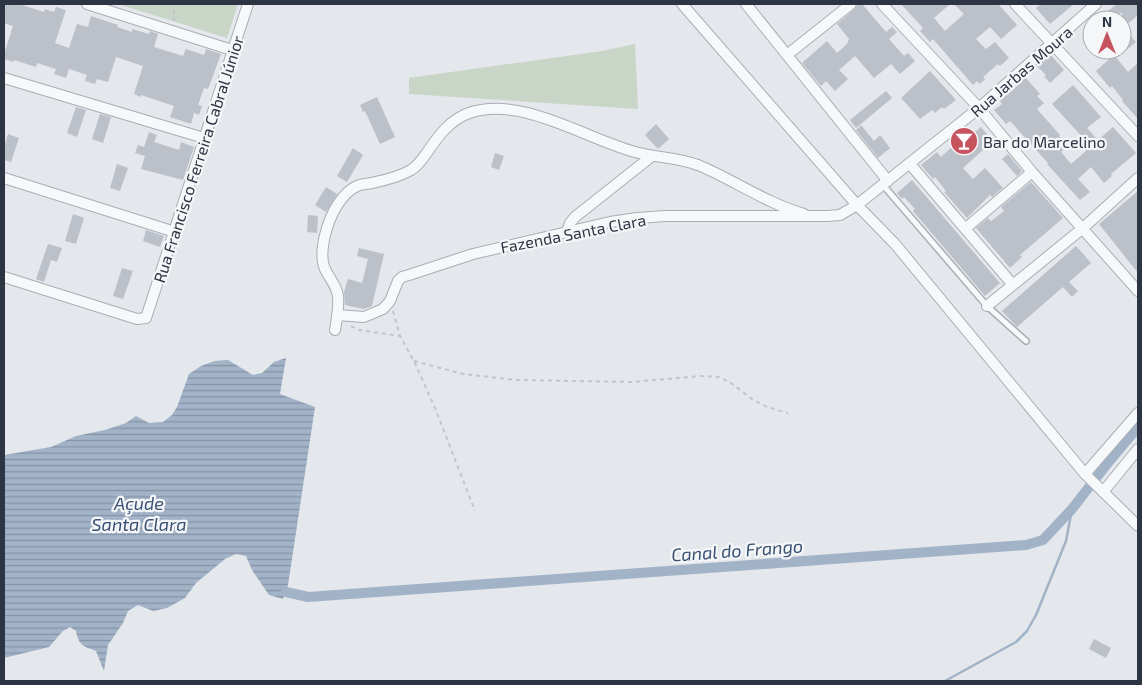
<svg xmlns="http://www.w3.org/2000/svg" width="1142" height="685" font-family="'Exo 2',sans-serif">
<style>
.park{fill:#c9d5c6}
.water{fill:url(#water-rules)}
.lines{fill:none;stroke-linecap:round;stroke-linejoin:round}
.stream{stroke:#a2b3c8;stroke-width:2.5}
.canal{stroke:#a2b3c8;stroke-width:10}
.building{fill:#bcc0c8}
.service-casing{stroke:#a9aeb5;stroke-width:8}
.minor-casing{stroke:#a9aeb5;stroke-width:12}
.path{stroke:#c2c5ca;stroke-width:2;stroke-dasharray:4 4;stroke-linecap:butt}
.service{stroke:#f7f8fa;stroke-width:5}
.minor{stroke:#f7f8fa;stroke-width:10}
.labels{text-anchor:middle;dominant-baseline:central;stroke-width:4.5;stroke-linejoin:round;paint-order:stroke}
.street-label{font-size:16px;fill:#2d3443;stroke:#f4f6f8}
.poi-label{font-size:16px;fill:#2d3443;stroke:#f4f6f8;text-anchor:start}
.water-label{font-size:18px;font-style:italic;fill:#395174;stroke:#f4f6f8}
</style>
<defs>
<pattern id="water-rules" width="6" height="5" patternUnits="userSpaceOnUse" patternTransform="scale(1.25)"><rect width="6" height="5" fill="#a2b3c8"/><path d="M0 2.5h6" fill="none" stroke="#8492a4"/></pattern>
</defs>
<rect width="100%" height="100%" fill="#e4e7eb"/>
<path class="park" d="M118,4H238L227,38Z
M635,44L638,109L409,94V78L602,51Z"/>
<path class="water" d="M286,358L280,394L315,407L288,585L283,599L269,595L252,570L246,556L236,554L225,559L196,583L185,598L167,608L153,611L138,605L128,611L123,623L108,645L104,671L96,651C83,646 79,646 76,631L70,627L63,631L49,647L4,658V455L51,447L76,436L105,430L126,423L136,416L149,423L163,422L172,415L177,407L189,374L201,366L215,361L228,360L253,375L262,373L274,362Z"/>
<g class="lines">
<path class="stream" d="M945,681L1016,642L1027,631L1036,615L1066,541L1072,509"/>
<path class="canal" d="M286,592L308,597L1026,545L1043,540L1072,509L1107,464L1138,427"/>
</g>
<path class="building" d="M4,4H19L44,12L45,9L54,12L56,7L66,10L55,43L69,48L77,24L88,27L91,16L118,25L117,27L132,32V29L149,34L150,31L158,34L154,47L183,56L186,49L204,55L206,49L221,54L208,89L204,88L198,105L202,106L199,115L194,113L191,124L170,117L174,106L141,95V97L134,94L143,66L116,57L108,82L97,79L95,84L85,81L87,75L69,69L66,78L54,74L56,69L37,63L36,67L14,60V62L4,59V54L13,26L4,23Z
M858,4H862L886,32L892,27L897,32L889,39L904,56L908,53L915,61L900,74L891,64L874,78L855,56L839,70L848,79L835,91L826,81L821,86L802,63L827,41L837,53L847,44L849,39L837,24L855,9Z
M901,4H950L934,18L945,31L964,14L954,4H998L1017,25L1001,39L990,27L976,39L986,49L995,42L1009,58L1000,66L998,64L983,77L985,79L980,84L977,81L973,85L933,39L930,42L920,31L923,28Z
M1041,4H1074L1050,24L1036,8Z
M1117,4H1136L1138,7V15L1123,28L1136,42L1122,54V12L1115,19L1108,11Z
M1050,54L1064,70L1050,83L1044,76L1046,75L1037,66Z
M1114,55L1128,72L1138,63V119L1122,101L1123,100L1112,86L1110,88L1096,71Z
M930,71L956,100L944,109L942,107L935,113L932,110L920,119L901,98Z
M1025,77L1040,94L1037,96L1044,103L1037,109L1060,135L1059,136L1067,146L1061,152L1071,164L1086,151L1080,145L1085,140L1052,104L1073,85L1101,117L1087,128L1098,140L1113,127L1136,153L1111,174L1112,176L1104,183L1091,167L1078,179L1090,192L1080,200L1047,164L1048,163L1010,121L1006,124L994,110L1002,104L1000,101L1018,85L1017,84Z
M886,91L892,98L856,128L850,120Z
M377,97L395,137L380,144L365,111L363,112L360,105Z
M76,107L86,110L77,137L67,133Z
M100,114L111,117L103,143L92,139Z
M656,124L669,139L658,149L645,135Z
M861,125L874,141L880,135L890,148L878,158L856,130Z
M981,127L993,141L963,168L973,179L985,168L1003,188L992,197L990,195L967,218L944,192L946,191L935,177L933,179L921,165L937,152L941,157L955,144L953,142L966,132L970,136Z
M149,132L157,135L154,142L179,150L181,142L194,147L183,180L141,169L145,156L135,153L138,145L144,147Z
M8,134L19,138L11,162L4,160V148Z
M353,148L363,155L347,182L337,176Z
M495,153L504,156L499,170L491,167Z
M1008,154L1022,171L1017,176L1002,159Z
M117,164L128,168L120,191L110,188Z
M912,180L1000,283L985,296L913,211L915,209L904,197L902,199L897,193Z
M1031,182L1063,218L1020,255L1022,257L1010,268L976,228L988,218L991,221L1004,211L1001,207Z
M326,187L337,194L326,212L315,205Z
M1138,191V273L1099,224Z
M73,214L84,218L76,244L65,241Z
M308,215L318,216L317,233L307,232Z
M146,230L164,236L160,247L143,241Z
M48,244L62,248L57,262L51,260L44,282L36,279Z
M1076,246L1091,263L1069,282L1078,291L1072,297L1063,287L1017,327L1002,311Z
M359,248L384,254L372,306L364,309L345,305L344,292L348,279L362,283L368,259L357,256Z
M122,268L133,271L123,299L113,296Z
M1094,639L1111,648L1106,658L1089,649Z"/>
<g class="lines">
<defs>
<path id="service" d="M883,185L987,306L1026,341"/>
<path id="minor" d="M87,4L232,50
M682,4L857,205L895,244L1085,474L1138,526
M746,4L888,181
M882,4L979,108L1032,172L1138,291
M1015,4L1138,136
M787,55L851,4
M4,78L204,138
M910,164L1013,285
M4,178L175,232
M966,228L1032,172
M567,232L570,223L575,217L652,156
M4,277L137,319L146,318L248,4
M987,306L1083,228L1138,178
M337,315L364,317L383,309L390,301L398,281L402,277L409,275L473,254L610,222L637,218L665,216H828L840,215L857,205L979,108L1096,4
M335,330C337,319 339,307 338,296C337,286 329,278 325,269C320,258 323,240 327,228C332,212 342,193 357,186C361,184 367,184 372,183C386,180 399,177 411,170C419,165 423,158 428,151C439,135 450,120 469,113C521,95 586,139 635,152C657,158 676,157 698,165C734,180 766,203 804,214
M1085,474L1138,413
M1103,492L1138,449"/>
</defs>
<use href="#service" class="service-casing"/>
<use href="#minor" class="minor-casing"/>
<path class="path" d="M174,21V4
M393,311L400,336L414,361L435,408L475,511
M351,326L359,330L400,336
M414,361L463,374L517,380L632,382L701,376L719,377L731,383L752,399L767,407L788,413"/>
<use href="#service" class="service"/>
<use href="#minor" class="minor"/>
</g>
<defs>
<symbol id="bar-disc" viewBox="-11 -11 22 22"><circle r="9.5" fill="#c7535f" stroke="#f4f6f8"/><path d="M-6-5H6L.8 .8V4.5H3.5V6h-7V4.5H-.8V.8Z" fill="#fff"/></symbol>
</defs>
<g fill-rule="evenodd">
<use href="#bar-disc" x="948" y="125" width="32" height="32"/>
</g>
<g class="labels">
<g class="street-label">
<text transform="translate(1021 71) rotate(-41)">Rua Jarbas Moura</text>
<text transform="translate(198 159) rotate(-72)">Rua Francisco Ferreira Cabral Júnior</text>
<text transform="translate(573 233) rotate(-11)">Fazenda Santa Clara</text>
</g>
<g class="poi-label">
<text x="983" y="141">Bar do Marcelino</text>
</g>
<g class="water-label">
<text x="139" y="503">Açude<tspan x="139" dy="21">Santa Clara</tspan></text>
<text transform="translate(737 550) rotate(-4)">Canal do Frango</text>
</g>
</g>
<rect width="1142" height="685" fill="none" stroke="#2d3443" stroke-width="10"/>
<g transform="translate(1107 35)"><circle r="24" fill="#f4f6f8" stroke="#a4a8b0"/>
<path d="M0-4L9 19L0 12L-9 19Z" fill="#c7535f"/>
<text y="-8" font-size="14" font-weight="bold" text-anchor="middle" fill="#2d3443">N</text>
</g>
</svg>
